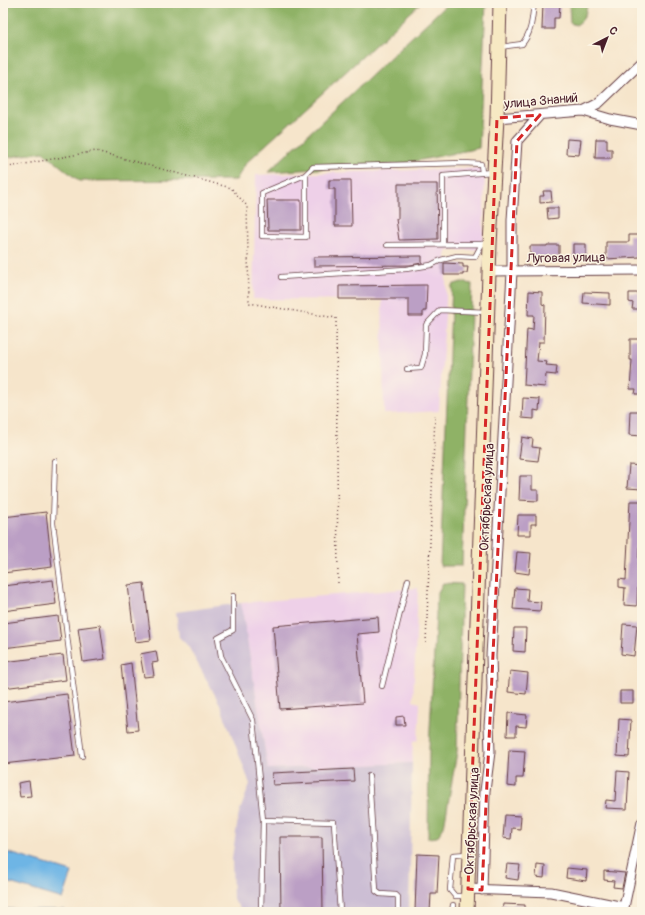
<svg xmlns="http://www.w3.org/2000/svg" width="645" height="915" font-family="Pangolin,sans-serif">
<style>
.built{fill:#eed0e8}
.industrial{fill:#ccbed4}
.forest{fill:#8fb266;stroke:#6c6848}
.water{fill:#6eb5e5;stroke:#5c6a88}
.building{fill:#bb9fc5}
.lines{fill:none;stroke-linecap:round;stroke-linejoin:round}
.lane-casing{stroke:#643d43;stroke-width:6}
.street-casing{stroke:#643d43;stroke-width:11}
.secondary-casing{stroke:#643d43;stroke-width:15}
.path{stroke:#643d43;stroke-width:1.5;stroke-dasharray:1 3;stroke-linecap:butt}
.lane{stroke:#fff;stroke-width:4.5}
.street{stroke:#fff;stroke-width:9}
.secondary{stroke:#f7e9c3;stroke-width:13}
.marked{fill:none;stroke:#d62828;stroke-width:3;stroke-dasharray:8 5;stroke-linejoin:round}
.labels{text-anchor:middle;dominant-baseline:central;stroke-width:3;stroke-linejoin:round;paint-order:stroke}
.street-label{font-size:13px;fill:#4a1f2b;stroke:#fcf5e5}
</style>
<rect width="100%" height="100%" fill="#fcf5e5"/>
<filter id="ink" filterUnits="userSpaceOnUse"><feTurbulence type="fractalNoise" baseFrequency=".025" numOctaves="2"/><feDisplacementMap in="SourceGraphic" scale="8" xChannelSelector="R" yChannelSelector="G"/><feConvolveMatrix kernelMatrix="1 2 1 2 8 2 1 2 1" color-interpolation-filters="sRGB"/></filter>
<filter id="wash" filterUnits="userSpaceOnUse"><feTurbulence type="fractalNoise" baseFrequency=".012" numOctaves="4" result="noise"/><feDisplacementMap in="SourceGraphic" scale="16" xChannelSelector="R" yChannelSelector="G"/><feGaussianBlur stdDeviation="0.9" result="paint"/><feColorMatrix in="noise" values="0 0 0 0 0 0 0 0 0 0 0 0 0 0 0 0 0 1.4 0 .05"/><feComposite in="paint" operator="in"/></filter>
<g filter="url(#wash)">
<rect width="100%" height="100%" fill="#f6e5cb"/>
<path class="built" d="M485,168L483,249L446,251V300L439,411L384,414L382,300L253,299L256,175Z
M418,588L413,701L420,703L418,740L413,741L412,763L268,769L241,603Z"/>
<path class="industrial" d="M241,603L268,769L412,763L409,912H244L233,900L232,858L239,813L250,784L220,704L188,646L179,637L176,612Z"/>
<path class="forest" d="M3,3H421L246,163L236,180L79,181L43,152L3,158Z
M448,3H486L479,148L402,164L268,172Z
M569,3H587C587,12 584,21 576,25L570,23Z
M461,282L472,284L462,566H440L452,285Z
M443,583L462,584L457,752L444,827L437,837L428,838L429,748L437,594Z"/>
<path class="water" d="M3,851L72,872L63,899L3,881Z
M3,909L64,910V912H3Z"/>
<g id="blocks">
<path class="building" d="M543,3H560L559,18H554V29H542Z
M567,139L581,140L579,155L566,154Z
M596,139H607V149H612V158H595Z
M329,180H351L352,226H335V189H329Z
M398,184H437L438,239L399,240L396,219H398Z
M543,191H551L552,202L540,203V196H544Z
M267,200H301V230H268Z
M547,208H558V218L548,219Z
M629,235H640V257L606,259V242H629Z
M573,244H586V258H573Z
M547,245H559V257L530,258V246H547Z
M422,256V263L410,265L314,266V257Z
M444,263L463,264V267H468L467,273H463V275H444Z
M427,285L426,311H423V316H409V299H339V286Z
M529,291L542,292V304L545,305L544,342H539L537,361L547,362L546,365L557,366L556,375L546,374L545,387L524,385L527,329L533,330L534,315H528Z
M584,292L610,293V305L583,303Z
M629,293H642V309H632L633,303L629,302Z
M630,339H642V394H635L636,389H630L632,360H630Z
M523,398L540,399L539,411L534,410V419L522,418Z
M630,411H642V436L629,435Z
M522,437L533,439L532,447L540,448L538,461L519,459Z
M629,465L642,466V489L627,488Z
M520,476H532V490H538V501L519,500Z
M630,501H641L640,527L642,528V547H639L637,606L624,605L625,588L619,587V579L626,580Z
M46,512L52,567L3,573V517Z
M518,515H536V524H531V535H517Z
M517,552L531,553L529,574L515,572Z
M53,580L56,604L3,611V586Z
M144,583L151,640L135,642L128,585Z
M515,588L528,589L527,601L541,602L540,611L513,609Z
M58,616L61,641L3,648V623Z
M378,617L379,632L357,634L363,703L280,709L273,626Z
M623,624L637,625L634,656L621,654Z
M100,625L105,659L83,662L78,628Z
M514,628H526L525,652L513,651Z
M156,651L158,662L152,663L154,676L144,677L140,654Z
M63,655L66,680L3,688V662Z
M131,663L138,730L128,731L121,665Z
M510,671L528,673L526,694L508,692Z
M620,691H633V703H620Z
M67,694L75,756L3,764V702Z
M508,713L527,715L526,727L516,726V736H507Z
M404,716L405,725H396V717Z
M619,719L631,720L629,757L617,756Z
M509,750L525,751L523,778H516V787L507,786Z
M353,769L354,781L273,785L272,773Z
M617,771L629,772L627,809L605,808L606,800L615,801Z
M29,781L31,796L20,797L18,783Z
M505,815L521,816L520,829L512,828L511,839L503,838Z
M280,837H322L323,912H281Z
M417,854L439,855L437,894H431L430,912H415Z
M507,864L520,865L518,880L505,878Z
M537,865L545,866L544,878L536,877Z
M567,868L587,870L586,881L566,878Z
M604,871L625,873L622,888L613,887L614,881L604,880Z
M503,904L525,905V912H502Z"/>
</g>
</g>
<g filter="url(#ink)">
<use href="#blocks" fill-opacity="0" stroke="#643d43" stroke-width="1"/>
<g class="lines">
<defs>
<path id="lane" d="M500,47L522,44C532,32 532,19 534,3
M306,174V237L262,236V193L305,175L313,167L464,163L481,164L482,173
M443,244V176L492,172
M387,245L483,244
M281,277L406,269L431,265L441,260L457,256L475,257L482,244
M407,369L421,368L425,354L426,325L440,310L487,312
M55,461L53,523L82,756
M233,596V630L218,638L221,656L253,720L263,820L261,912
M382,686L408,580
M369,776L376,891L380,894L396,895L398,897V912
M263,820L334,822L340,912
M466,896H455L450,890L453,855L467,854
M452,912L453,905"/>
<path id="street" d="M583,111L610,119L642,125
M497,118L583,111L599,103L642,62
M490,271L642,270
M468,889L551,892L624,907
M482,890L485,791L490,752L489,725L492,689L491,656L512,272V220L517,141L540,115
M623,912L642,822"/>
<path id="secondary" d="M467,912L490,244L497,118L500,3"/>
</defs>
<use href="#lane" class="lane-casing"/>
<use href="#street" class="street-casing"/>
<use href="#secondary" class="secondary-casing"/>
<path class="path" d="M3,168L96,151L231,188L247,206L249,303L336,318L338,586
M426,643L435,415"/>
<use href="#lane" class="lane"/>
<use href="#street" class="street"/>
<use href="#secondary" class="secondary"/>
</g>
</g>
<path class="marked" d="M540,115L517,141L482,890L468,889L497,118Z"/>
<g class="labels">
<g class="street-label">
<text transform="translate(541 101) rotate(-5)">улица Знаний</text>
<text transform="translate(566 258) rotate(-1)">Луговая улица</text>
<text transform="translate(487 497) rotate(-87)">Октябрьская улица</text>
<text transform="translate(472 821) rotate(-87)">Октябрьская улица</text>
</g>
</g>
<rect width="645" height="915" fill="none" stroke="#fcf5e5" stroke-width="16"/>
<g transform="translate(607 38) rotate(42)" stroke="#fcf5e5" stroke-width="3" paint-order="stroke">
<path d="M0-3L7 15L0 10L-7 15Z" fill="#4a1f2b"/>
<text y="-6" font-size="11" font-weight="bold" text-anchor="middle" fill="#4a1f2b">С</text>
</g>
</svg>
